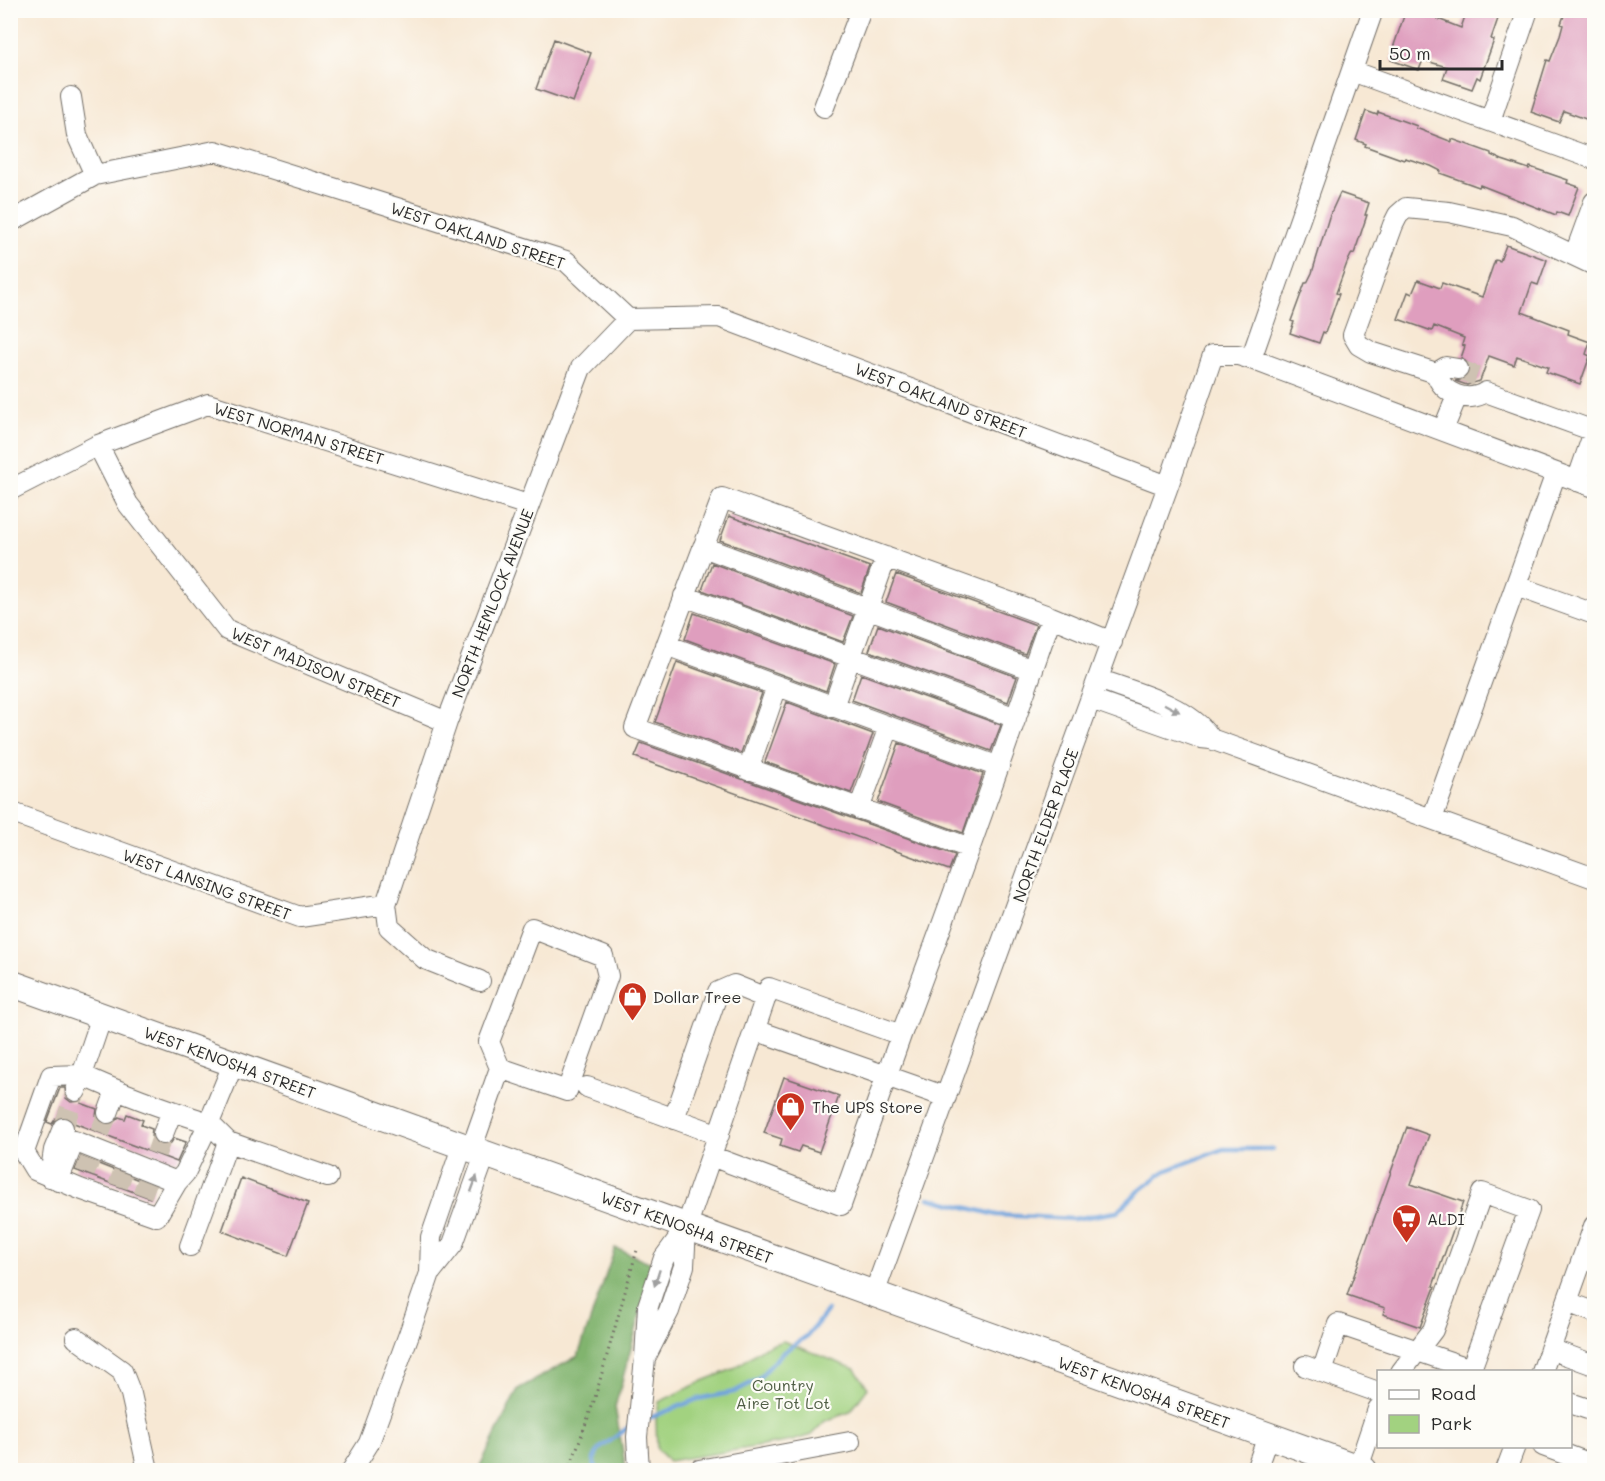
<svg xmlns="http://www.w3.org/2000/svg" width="1605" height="1481" font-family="Mali,sans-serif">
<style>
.green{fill:#a2d280;stroke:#667e56;stroke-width:1.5}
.forest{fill:#81b46e;stroke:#56704c;stroke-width:1.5}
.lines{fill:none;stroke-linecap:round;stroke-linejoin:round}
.stream{stroke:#70a3dc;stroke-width:4.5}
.building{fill:#df9ebe}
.minor-tunnel{stroke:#cec2b2;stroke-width:20;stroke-dasharray:20 10;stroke-linecap:butt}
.minor-casing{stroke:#726d66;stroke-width:22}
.major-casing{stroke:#726d66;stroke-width:28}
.path{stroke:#726d66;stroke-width:3;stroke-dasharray:1.5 4.5;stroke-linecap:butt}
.minor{stroke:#fff;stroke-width:20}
.major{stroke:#fff;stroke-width:26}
.oneway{fill:#a0a0a0}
.labels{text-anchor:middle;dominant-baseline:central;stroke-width:4.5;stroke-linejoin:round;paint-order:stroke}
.street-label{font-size:16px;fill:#2b2b2b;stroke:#fdfcf7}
.poi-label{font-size:16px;fill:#2b2b2b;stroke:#fdfcf7;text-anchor:start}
.park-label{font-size:16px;fill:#4f5d44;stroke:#fdfcf7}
</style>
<rect width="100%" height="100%" fill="#fdfcf7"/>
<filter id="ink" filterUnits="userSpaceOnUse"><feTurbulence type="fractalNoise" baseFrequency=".0167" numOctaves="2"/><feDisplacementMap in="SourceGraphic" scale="12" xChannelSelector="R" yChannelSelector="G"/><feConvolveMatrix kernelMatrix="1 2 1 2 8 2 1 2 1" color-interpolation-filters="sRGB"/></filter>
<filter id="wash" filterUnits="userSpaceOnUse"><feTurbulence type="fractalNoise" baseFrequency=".008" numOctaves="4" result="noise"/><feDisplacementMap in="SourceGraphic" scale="24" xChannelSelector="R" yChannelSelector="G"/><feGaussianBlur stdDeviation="1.35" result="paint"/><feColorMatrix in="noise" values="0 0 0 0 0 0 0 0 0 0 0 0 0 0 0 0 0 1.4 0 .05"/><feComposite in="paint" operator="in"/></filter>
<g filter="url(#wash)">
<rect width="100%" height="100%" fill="#f7e8d4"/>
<path class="green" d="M783,1341L855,1369L868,1388L850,1412L825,1421L811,1435L792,1441L669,1461L657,1449L656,1420L659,1402L703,1381L733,1369L765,1347Z"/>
<path class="forest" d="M615,1248L654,1264L615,1407L626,1470H478L518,1389L578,1356Z"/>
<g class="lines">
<path class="stream" d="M929,1198L997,1215L1073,1219L1117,1212L1138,1192L1165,1171L1223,1149H1273
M644,1420L698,1399L734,1392L757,1380L782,1353L807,1336L827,1311
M596,1470L594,1459L599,1449L633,1424"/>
</g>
<g id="blocks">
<path class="building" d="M1406,10H1441L1438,19L1461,28L1467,10H1501L1491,39L1494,40L1480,79L1477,77L1472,89L1443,79L1447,67L1423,60L1419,70L1391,60L1395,49L1393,48Z
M1566,10H1594V122L1564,111L1559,122L1531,112L1547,60L1550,61L1560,36L1563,25L1561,24Z
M554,39L591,53L573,102L536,89Z
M1366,111L1377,115L1378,112L1417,126L1416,128L1452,142V139L1491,153V155L1502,160L1529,169L1530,167L1568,180L1567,183L1579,187L1568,216L1557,212L1556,215L1480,185L1479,187L1440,173L1441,171L1431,166L1405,158L1404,160L1365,146L1366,144L1356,140Z
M1340,193L1369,203L1365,215H1367L1354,254L1352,253L1347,263L1336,293L1339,294L1332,314L1325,333L1323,332L1319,343L1290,333L1294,322L1291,321L1305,283H1307L1312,273L1329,217Z
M1506,245L1547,260L1538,285L1532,283L1522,312L1569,330L1568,334L1590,342L1586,354L1590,356L1580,384L1546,372L1548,367L1517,356L1514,365L1489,356L1480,381L1467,385L1455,381L1463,380L1470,372L1469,364L1461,358L1465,346L1462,345L1464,338L1434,326L1432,331L1398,319L1408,292L1412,294L1418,280L1440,288L1442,283L1482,297L1495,260L1500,261Z
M729,516L870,567L861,593L720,540Z
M712,563L853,616L843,642L702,590Z
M896,574L1036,625L1025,654L886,602Z
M694,613L835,664L826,691L685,639Z
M878,625L1017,677L1008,702L869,651Z
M677,662L762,693L741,753L655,722Z
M861,674L1001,725L991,751L852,700Z
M787,702L873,734L851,793L765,762Z
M641,743L955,855L949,870L635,757Z
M899,743L983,774L963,833L878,802Z
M784,1077L839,1096L819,1152L801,1146L798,1152L780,1146L782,1139L764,1133Z
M60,1088H65L66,1098L71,1102L82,1101L81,1103L97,1109L96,1116L103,1124L111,1125L119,1117L125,1119L127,1114L143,1120L141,1125L152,1129L151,1136L158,1145L165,1146L171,1143L174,1138L186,1142L177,1162L74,1123L67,1117L56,1118L52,1124L47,1122Z
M1407,1127L1429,1135L1411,1184L1463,1202L1433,1286L1435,1287L1420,1327L1383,1314L1385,1308L1347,1295Z
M81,1157L154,1186L150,1198L75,1170Z
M241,1178L308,1203L288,1256L222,1231Z"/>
</g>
</g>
<g filter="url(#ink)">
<use href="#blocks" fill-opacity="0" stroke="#726d66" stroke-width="1.5"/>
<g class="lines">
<path class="minor-tunnel" d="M1458,369L1482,378
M63,1128L76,1091
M100,1133L108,1113
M156,1154L163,1134
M85,1173L90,1160
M118,1186L123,1172
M142,1195L147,1182"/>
<defs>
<path id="minor" d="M1352,71L1594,159
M71,97L77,135L95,175
M824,107L861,10
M1490,121L1528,10
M10,222L95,175L215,151L566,261L628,319L719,317L1168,486
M1575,254L1594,202
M1594,265L1512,226L1449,212L1406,208L1398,215L1393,225L1353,335L1359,345L1371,352L1436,373C1442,394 1467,404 1486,392L1594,431
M1251,359L1373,10
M1436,373L1446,367L1458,369
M1443,430L1457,396
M98,445L128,504L227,630L447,722
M1577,481L1594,432
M10,490L98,445L208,404L528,505
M703,547L1033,670
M1516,586L1594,614
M684,596L1016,718
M1051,617L1112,642
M666,645L999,767
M1098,679C1133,692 1187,705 1209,736
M1091,699L1201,738L1211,739L1594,878
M833,707L886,557
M748,770L777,686
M859,809L889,727
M10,812L300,917L386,904L389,927L425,959L480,981
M1432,819L1556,473
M386,904L447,722L581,368L628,319
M102,1016L82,1075C123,1094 165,1109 209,1123L234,1062
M755,1030L946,1097
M587,1087L719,1135
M108,1113L116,1091
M674,1119L718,992L734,985L766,998
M163,1134L172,1111
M471,1150L500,1068L567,1091L608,976L603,956L532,928L489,1042L500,1068
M711,1156L841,1205L901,1035
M50,1177L54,1150L63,1128
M58,1181L74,1141L177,1182L157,1216L80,1189L35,1170L24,1152L51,1076L82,1075L76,1091
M177,1182L185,1173L209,1123L228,1142L328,1177
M686,1228L664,1258L648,1306L645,1358L669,1311L684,1266L686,1228L769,988L901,1035C954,897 1002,757 1051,617L722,498L635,728L970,848
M190,1246L228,1142
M430,1273L453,1244L485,1155
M874,1294L1168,486L1213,355H1238L1251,359L1591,486
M1567,1302L1594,1312
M76,1338L122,1371L131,1394L148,1470
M1550,1349L1594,1365
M1305,1366L1378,1392
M1322,1372L1338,1324L1471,1369
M1401,1372L1433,1330L1482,1193L1529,1210L1470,1372
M1542,1372L1594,1226
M1570,1403L1594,1411
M1543,1446L1594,1465
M1358,1468L1378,1409
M352,1470L369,1443L409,1334L430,1273L431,1237L462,1147
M639,1470L637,1437L645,1358
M699,1470L850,1442
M1256,1470L1268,1436
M1506,1470L1515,1446"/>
<path id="major" d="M10,983L1364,1470"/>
</defs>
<use href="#minor" class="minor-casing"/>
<use href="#major" class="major-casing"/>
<path class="path" d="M569,1470L594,1401L637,1250"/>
<use href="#minor" class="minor"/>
<use href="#major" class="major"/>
</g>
<defs><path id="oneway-solid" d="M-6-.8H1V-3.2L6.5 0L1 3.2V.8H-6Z" transform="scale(1.5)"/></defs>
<g class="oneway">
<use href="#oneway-solid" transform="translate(1172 708) rotate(28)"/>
<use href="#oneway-solid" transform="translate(474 1184) rotate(-70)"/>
<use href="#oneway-solid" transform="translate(657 1278) rotate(108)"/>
</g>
</g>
<defs>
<symbol id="shop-pin" viewBox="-11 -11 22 30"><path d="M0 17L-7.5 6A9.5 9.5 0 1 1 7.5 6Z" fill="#c8321e" stroke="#fdfcf7"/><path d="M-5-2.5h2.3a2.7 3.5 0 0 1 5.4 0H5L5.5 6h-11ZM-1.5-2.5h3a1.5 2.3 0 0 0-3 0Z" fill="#fff"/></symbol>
<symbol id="supermarket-pin" viewBox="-11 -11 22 30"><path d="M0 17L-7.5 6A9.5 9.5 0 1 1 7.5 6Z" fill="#c8321e" stroke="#fdfcf7"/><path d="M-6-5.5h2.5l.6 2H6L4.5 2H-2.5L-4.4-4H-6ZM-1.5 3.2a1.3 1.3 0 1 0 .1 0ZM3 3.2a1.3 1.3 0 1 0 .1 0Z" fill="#fff"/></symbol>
</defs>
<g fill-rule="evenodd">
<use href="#shop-pin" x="616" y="980" width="33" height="45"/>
<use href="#shop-pin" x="774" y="1090" width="33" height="45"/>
<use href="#supermarket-pin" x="1390" y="1202" width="33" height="45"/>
</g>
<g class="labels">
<g class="street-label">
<text transform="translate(478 235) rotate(18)">WEST OAKLAND STREET</text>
<text transform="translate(941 400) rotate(21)">WEST OAKLAND STREET</text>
<text transform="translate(299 433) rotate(17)">WEST NORMAN STREET</text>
<text transform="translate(492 603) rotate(-69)">NORTH HEMLOCK AVENUE</text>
<text transform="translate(316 667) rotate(23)">WEST MADISON STREET</text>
<text transform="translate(1045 825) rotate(-70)">NORTH ELDER PLACE</text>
<text transform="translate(207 884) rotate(20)">WEST LANSING STREET</text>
<text transform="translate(230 1062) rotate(20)">WEST KENOSHA STREET</text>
<text transform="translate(687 1227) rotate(20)">WEST KENOSHA STREET</text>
<text transform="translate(1144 1392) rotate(20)">WEST KENOSHA STREET</text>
</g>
<g class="poi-label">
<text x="653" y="996">Dollar Tree</text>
<text x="812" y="1106">The UPS Store</text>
<text x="1427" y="1218">ALDI</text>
</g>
<g class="park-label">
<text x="783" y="1384">Country<tspan x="783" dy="18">Aire Tot Lot</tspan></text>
</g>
</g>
<rect width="1605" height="1481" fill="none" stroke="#fdfcf7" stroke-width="36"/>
<rect x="1377" y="1370" width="195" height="78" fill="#fdfcf7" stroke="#a9a8a5" stroke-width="1.5"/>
<rect x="1389" y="1390" width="30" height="9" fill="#ffffff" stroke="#a9a8a5" stroke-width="1.5"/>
<text x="1431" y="1400" font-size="18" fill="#2b2b2b">Road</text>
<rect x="1389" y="1415" width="30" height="18" fill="#a2d280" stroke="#a9a8a5" stroke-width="1.5"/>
<text x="1431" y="1430" font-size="18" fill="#2b2b2b">Park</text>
<path d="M1380 60v9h122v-9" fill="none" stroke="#2b2b2b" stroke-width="3"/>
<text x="1389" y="60" font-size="18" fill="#2b2b2b" stroke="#fdfcf7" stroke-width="4.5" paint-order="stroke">50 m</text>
</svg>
